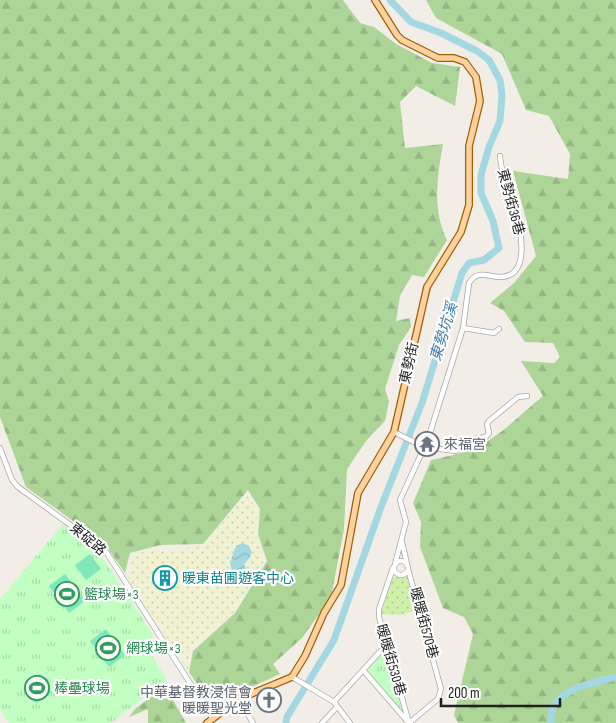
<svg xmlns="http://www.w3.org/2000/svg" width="616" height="723" font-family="'Sofia Sans Condensed','Noto Sans TC',sans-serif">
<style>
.farmland{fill:url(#farmland-dots)}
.grass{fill:url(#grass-dots)}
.forest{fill:url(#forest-firs)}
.park{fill:url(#park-tufts)}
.pitch{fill:#7ee8ba}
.water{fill:url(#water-waves)}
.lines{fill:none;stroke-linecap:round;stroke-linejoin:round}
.river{stroke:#a3d8e3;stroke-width:7}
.minor-casing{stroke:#a8a8a8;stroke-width:6}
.major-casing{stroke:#9e6200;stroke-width:8}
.minor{stroke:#fff;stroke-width:4.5}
.major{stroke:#ffd19f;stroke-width:5.5}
.labels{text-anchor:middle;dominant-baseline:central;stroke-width:4.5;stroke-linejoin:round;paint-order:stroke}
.street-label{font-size:14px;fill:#212121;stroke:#fff}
.worship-label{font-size:14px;fill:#5b616d;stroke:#fff;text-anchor:start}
.culture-label{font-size:14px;fill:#0d838f;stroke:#fff;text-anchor:start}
.leisure-label{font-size:14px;fill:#27864d;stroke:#fff;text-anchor:start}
.water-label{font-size:15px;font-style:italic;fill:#3e79aa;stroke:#fff}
</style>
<defs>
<pattern id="farmland-dots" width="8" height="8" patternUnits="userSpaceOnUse" patternTransform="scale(1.25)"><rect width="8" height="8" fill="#f1f2d1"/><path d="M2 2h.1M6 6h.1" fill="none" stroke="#cecfb3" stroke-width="1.8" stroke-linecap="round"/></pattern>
<pattern id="grass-dots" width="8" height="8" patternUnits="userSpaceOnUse" patternTransform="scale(1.25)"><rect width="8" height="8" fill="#cff0a9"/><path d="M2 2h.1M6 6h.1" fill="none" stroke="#b1ce91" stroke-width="1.8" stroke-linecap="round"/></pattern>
<pattern id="forest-firs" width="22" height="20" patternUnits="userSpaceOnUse" patternTransform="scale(1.25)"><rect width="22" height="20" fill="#add598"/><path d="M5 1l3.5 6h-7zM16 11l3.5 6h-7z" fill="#95b783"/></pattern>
<pattern id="park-tufts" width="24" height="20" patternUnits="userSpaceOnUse" patternTransform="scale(1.25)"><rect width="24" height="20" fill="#c1ffc3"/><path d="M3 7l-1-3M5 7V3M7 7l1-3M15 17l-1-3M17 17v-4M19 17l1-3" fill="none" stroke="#a6daa7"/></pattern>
<pattern id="water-waves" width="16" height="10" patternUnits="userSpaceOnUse" patternTransform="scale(1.25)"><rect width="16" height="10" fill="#a3d8e3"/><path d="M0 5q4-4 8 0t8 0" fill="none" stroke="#8cb9c2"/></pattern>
</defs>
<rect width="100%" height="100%" fill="#f2eee7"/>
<path class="farmland" d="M247,495L258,510L256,532L264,561L233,613L191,649L188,671L128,578L133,555L156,548L171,552L203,544Z"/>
<path class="grass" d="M395,577H407L410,580L417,610L400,615L381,614L392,579Z"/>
<path class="forest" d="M0,0H343L360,23L374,27L396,44L432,63L460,67L455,106L416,86L400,102L405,148L443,144C437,177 432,209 447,240L424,277L412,275L400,296L396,321L410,318L411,327L399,345L385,389L389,401L385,421L366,441L347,469L344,529L331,597L302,638L273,664L280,674L230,697L215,709L189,672L193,651L235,613L267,561L258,534L260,509L248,490L203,544L160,545L130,553L125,573L105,544L26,487L0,417Z
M426,0H616V723H458L454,715L473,634L464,617L443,608L420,547L421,522L413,503L431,460C444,457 457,455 469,450C498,440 520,414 543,396L521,361L554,363L560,357L553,343L525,342L504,311L490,303L514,283L536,256L513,171L568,179L570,154L549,116L526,110L502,54L436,18Z
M165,686L186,723H148V709L129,717L135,709Z"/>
<path class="park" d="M63,524L100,554L154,636L144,644L167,679L111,723H9L0,710V599Z
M384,650L405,716L367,671Z"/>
<path class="pitch" d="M90,554L101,569L86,580L75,565Z
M65,574L85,601L69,613L49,586Z
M106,629L125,655L109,667L90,641Z
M40,674L48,679L49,689L51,693L37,703L34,702L24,687L29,684L33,676Z"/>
<path class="water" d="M243,543L249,546C254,553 250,559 244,564L246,569L238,573L232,571L230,563L236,546Z"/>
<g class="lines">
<path class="river" d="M286,723L287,717L334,640L381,507L422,403L462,273L469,263L484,260L499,248L493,221L481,193V175L489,147L500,121L502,95L500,80L489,60L477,51L441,33L411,22L390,0
M551,723C551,719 551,711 553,707C563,687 597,682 616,677"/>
<defs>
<path id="minor" d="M463,328L494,333L499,329
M394,432L424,447L456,451L469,440L486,437L489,433L487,424L489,421L518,397L527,396
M0,448L12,480L18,487L105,550L213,719
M402,542L407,564
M394 568a7 7 0 1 1 14 0a7 7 0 1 1-14 0Z
M395,564L406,522L400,500L428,439L463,328L469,283C478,269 487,277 501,277C544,275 507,185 501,165L500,156
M393,568L379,609V617L409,723
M408,569L441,689L438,699L409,723
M364,671L408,722
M292,677L334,702L350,723
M239,699L253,723
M334,702L386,645
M322,723L337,707"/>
<path id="major" d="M207,723L239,699L292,677L305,656L324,613L341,585L358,493L394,432L427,287L461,232L469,205V146L480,101L476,77L465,62L454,58H438L402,40L397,35L375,0"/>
</defs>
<use href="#minor" class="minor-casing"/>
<use href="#major" class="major-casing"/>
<use href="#minor" class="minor"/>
<use href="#major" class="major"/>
</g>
<defs>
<symbol id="temple-ring" viewBox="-11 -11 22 22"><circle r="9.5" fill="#fff" stroke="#6b7280" stroke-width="1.5"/><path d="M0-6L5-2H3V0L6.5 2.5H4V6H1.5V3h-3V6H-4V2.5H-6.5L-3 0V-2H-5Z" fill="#6b7280"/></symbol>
<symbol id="building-ring" viewBox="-11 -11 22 22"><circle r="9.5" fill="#fff" stroke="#0f9aa8" stroke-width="1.5"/><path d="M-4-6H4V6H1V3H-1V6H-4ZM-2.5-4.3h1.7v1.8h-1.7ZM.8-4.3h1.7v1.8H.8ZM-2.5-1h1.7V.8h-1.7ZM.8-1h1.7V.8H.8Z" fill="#0f9aa8"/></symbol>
<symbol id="stadium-ring" viewBox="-11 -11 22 22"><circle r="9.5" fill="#fff" stroke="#2e9e5b" stroke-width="1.5"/><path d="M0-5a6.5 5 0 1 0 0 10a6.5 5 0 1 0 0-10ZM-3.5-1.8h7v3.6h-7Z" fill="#2e9e5b"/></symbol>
<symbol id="church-ring" viewBox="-11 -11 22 22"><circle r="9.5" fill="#fff" stroke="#6b7280" stroke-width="1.5"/><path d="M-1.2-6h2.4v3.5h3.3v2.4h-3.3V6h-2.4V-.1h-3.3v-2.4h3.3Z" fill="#6b7280"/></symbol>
</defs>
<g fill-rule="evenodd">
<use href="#temple-ring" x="413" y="430" width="28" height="28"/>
<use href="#building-ring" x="151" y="564" width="28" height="28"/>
<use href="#stadium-ring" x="53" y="580" width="28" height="28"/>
<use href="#stadium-ring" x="94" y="634" width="28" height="28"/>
<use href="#stadium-ring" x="23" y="674" width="28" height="28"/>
<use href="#church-ring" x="255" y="686" width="28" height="28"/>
</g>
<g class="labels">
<g class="street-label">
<text transform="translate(511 202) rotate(75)">東勢街36巷</text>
<text transform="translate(409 363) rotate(-77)">東勢街</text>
<text transform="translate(88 539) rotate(40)">東碇路</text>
<text transform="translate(424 623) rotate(75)">暖暖街570巷</text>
<text transform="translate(391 660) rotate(74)">暖暖街530巷</text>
</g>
<g class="worship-label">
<text x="444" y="444">來福宮</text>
<text x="252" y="692" text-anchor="end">中華基督教浸信會<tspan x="252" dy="16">暖暖聖光堂</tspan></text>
</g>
<g class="culture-label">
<text x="182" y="578">暖東苗圃遊客中心</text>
</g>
<g class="leisure-label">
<text x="84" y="594">籃球場×3</text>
<text x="126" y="648">網球場×3</text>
<text x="54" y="688">棒壘球場</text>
</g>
<g class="water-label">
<text transform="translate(444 332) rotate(-73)">東勢坑溪</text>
</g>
</g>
<path d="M441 698v8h119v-8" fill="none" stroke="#212121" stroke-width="2.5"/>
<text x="448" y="698" font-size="15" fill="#212121" stroke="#ffffff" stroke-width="4" paint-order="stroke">200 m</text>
</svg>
